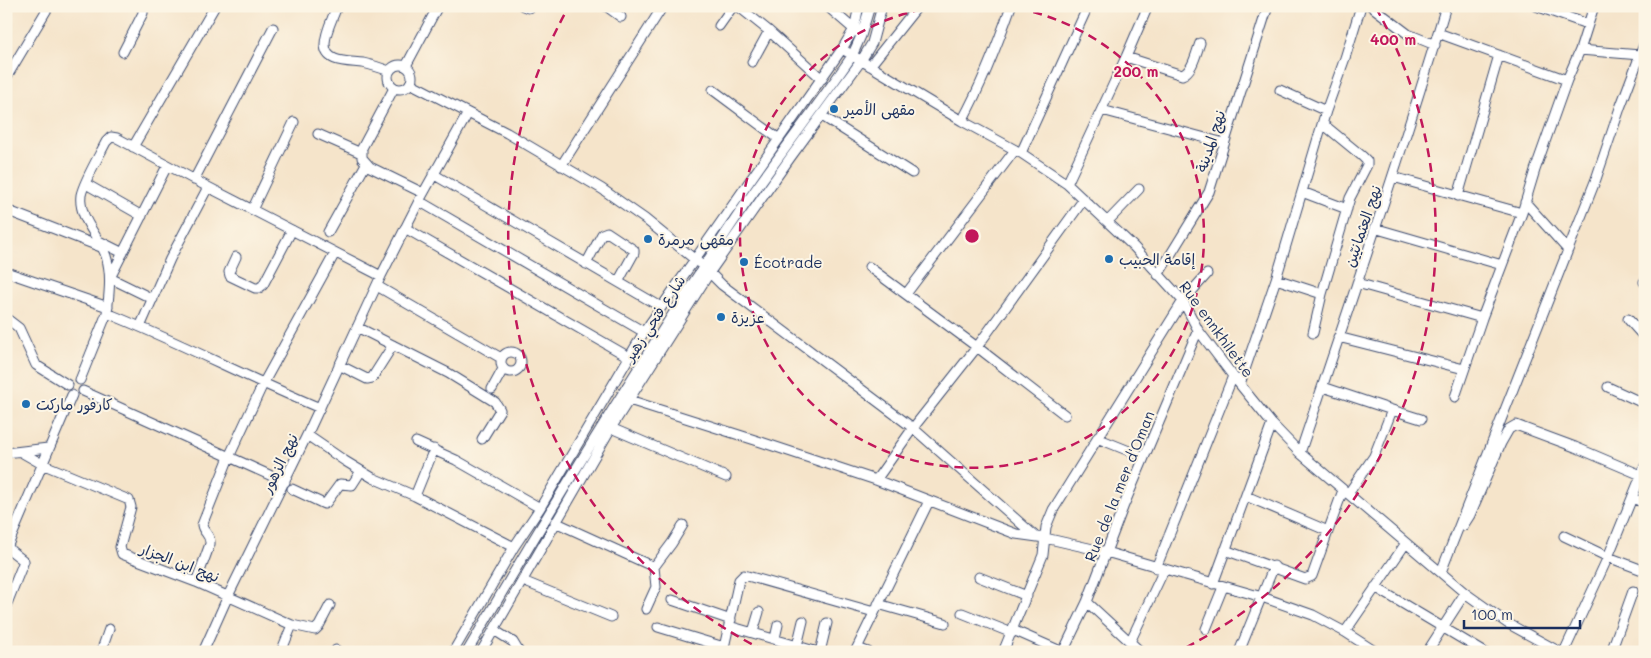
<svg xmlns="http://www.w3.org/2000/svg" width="1651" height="658" font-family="Mali,'Playpen Sans Arabic',sans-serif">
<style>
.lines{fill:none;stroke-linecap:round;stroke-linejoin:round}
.minor-casing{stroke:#3c4a6e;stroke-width:11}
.minor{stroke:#fff;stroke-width:9}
.ring{fill:none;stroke:#c2185b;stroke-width:2.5;stroke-dasharray:9 6}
.poi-dot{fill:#1f6fb2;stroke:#fcf5e5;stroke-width:2}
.labels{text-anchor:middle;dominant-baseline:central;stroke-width:4;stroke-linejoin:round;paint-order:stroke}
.poi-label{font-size:15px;fill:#1b2f5e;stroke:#fcf5e5;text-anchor:start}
.street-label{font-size:15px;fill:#1b2f5e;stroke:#fcf5e5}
.centre{fill:#c2185b;stroke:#fcf5e5;stroke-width:2.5}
.ring-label{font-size:15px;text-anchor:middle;font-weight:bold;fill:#c2185b;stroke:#fcf5e5;stroke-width:4;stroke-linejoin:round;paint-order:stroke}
</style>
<rect width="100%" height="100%" fill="#fcf5e5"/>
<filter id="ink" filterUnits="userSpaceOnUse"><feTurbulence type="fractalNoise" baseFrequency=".02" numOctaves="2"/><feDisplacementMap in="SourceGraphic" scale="10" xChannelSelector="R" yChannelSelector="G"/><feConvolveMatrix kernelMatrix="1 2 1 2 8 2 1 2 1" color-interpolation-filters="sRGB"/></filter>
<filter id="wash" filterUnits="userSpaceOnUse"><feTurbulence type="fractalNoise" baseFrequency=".0096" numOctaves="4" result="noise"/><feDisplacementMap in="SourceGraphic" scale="20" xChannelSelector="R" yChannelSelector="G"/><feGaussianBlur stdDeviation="1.12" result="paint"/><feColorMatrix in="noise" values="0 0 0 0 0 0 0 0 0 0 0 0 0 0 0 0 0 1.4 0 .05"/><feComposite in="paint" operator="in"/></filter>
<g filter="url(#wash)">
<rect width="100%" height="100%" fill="#f5e4ca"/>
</g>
<g filter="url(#ink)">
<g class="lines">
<defs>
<path id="minor" d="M337,6C333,18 325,32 325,44C325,64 349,61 363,63C372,65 381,68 389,71
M523,6L528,8L533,6
M606,6L621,17
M827,6L857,32
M1371,6L1408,34L1435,45
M1536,6L1587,24
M719,26L731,9L734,7H739L769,31L822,79
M1438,33L1567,80
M842,49L962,121L1021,153L1067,184L1134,247L1183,301L1198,330L1233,376L1272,424L1300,453L1465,593L1507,623L1560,652
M1580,50L1640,55
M123,52L143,13V9L140,6
M1126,57L1182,75C1193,71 1196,53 1200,43
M752,62L769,31
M388 77a12 12 0 1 1 24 0a12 12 0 1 1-24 0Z
M406,66L438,6
M870,66L918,6
M6,78L49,6
M410,83L507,133L602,189L645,219L704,267L722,285L913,428L1035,536
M394,88L362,148V158L370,167L423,193
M713,90L779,139
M1280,90L1326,111
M1102,110L1224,143
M822,116L912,173
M962,121C982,84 997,46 1011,6
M318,134L361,153
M133,147L215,6
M1021,153L1088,6
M561,166L663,6
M433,174L661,307
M1393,177L1522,213
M194,180L273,28
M86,184L142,216
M1067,184L1126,57L1148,6
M1302,192L1347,209
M1458,196L1499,55
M419,201L644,332
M1525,202L1568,250
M6,210L101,247
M252,210L294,122
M1108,221L1139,189
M405,228L629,357
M1374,228L1502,265
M328,232L366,164
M99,241L123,253
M236,257L229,272L230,276L255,288H259L263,285L292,230
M586,264L602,234L607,232L634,250V253L618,282
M869,267L977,347L1065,415
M6,272L108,307
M1158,275L1209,192L1268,6
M1276,279L1322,294
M1644,282H1645
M1357,283L1482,318
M377,286L501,358
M906,294L1015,150
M153,299L110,278L167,166
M107,313C109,294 112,275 106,256C99,236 78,218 81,195C84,181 99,156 106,142L111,137L117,138L208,187L381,276
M6,318L19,328L36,365L68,385
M1628,319L1645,338
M140,327L170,259L208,187
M357,327L448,373L495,402L500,410L482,439
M1313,333L1322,294L1350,198L1367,165V161L1362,156L1323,124
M1338,337L1464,369
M501 362a10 10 0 1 1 20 0a10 10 0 1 1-20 0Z
M339,365L367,379L372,378L393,345
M80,380L107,313C179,342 248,378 320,408
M1240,384L1276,279L1326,111L1345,58L1361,6
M1323,387L1392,410L1421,419
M1608,387L1645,404
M492,389L503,369
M83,391L285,482
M1455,397L1482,318L1522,213L1535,170L1567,80L1580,50L1594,6
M629,400L758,441L876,480L1016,534L1045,538L1106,552L1262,597L1313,615L1345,632L1376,652
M611,428L726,477
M307,435L345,461L373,478L415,496L514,547
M1097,438L1144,457
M416,442L456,460L540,508
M21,452L42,464L129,500L131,507L120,547L122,554L196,582L292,625L315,630L319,626L330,605
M6,453L48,448
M1300,453C1350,304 1401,156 1446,6
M876,480L913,428L977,347L1084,199
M292,489L324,504L326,503L340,484L352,485L361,471
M1348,494L1374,456L1392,410
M415,496L434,449
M1246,496L1328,531
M1632,498L1645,503
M555,522L654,567
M1463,526L1470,515L1501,443L1509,429L1516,425L1575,447L1641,475
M1564,536L1608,557L1645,571
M1225,550L1305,579L1312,576L1343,490
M1156,568L1233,376
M1441,572L1596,179L1620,108L1645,42
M979,577L1027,596
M523,581L611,617
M196,582L210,544C211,534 203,533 202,525L229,457L263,384L335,253
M1213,584L1272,424
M1375,587L1484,652
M672,600L731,620
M1087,602L1141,652
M878,604L945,623
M6,606L24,561L10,550L8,545L72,395
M646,609L656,587L654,567L672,543L683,525
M962,613L1012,633
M729,626L818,652
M658,627L724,647
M1206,629L1223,587
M494,630L513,642L519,652
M1013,630L1063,652
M753,632L759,612
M1345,632L1406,543
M775,638L778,625
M1130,642L1164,570
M797,646L803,621
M857,648L868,652
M101,652L109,629
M203,652L228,596L307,435L381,276L419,201L468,113
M281,652L292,625
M335,652L336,650
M453,652L514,547L540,508L644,332L842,49L854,29L859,6
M467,652C555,501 646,351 744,206C779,155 817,107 852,56L861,36L870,6
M481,652L611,428L710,272L790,158L861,61L872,43L882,6
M723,652L739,580L744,575L874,612
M820,652L827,623
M855,652L929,501
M1003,652L1043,555L1046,527L1053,510L1183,301L1207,274
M1063,652L1087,602L1124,505L1198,330
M1239,652L1274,566
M1427,652L1465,593
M1564,652L1608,557L1645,466
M1611,652L1633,591"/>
</defs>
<use href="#minor" class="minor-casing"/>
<use href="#minor" class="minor"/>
</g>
</g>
<g class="ring">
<path d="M1004 6A232 232 0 1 1 940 6"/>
<path d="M765 651A464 464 0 0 1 568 8M1376 8A464 464 0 0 1 1179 651"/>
</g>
<g class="poi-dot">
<circle cx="834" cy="109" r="5"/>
<circle cx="648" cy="239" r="5"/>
<circle cx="1109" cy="259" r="5"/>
<circle cx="744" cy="262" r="5"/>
<circle cx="721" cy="317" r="5"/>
<circle cx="26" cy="404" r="5"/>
</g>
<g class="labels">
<g class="poi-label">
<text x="844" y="109">مقهى الأمير</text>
<text x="658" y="239">مقهى مرمرة</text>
<text x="1119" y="259">إقامة الحبيب</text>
<text x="754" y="262">Écotrade</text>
<text x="731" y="317">عزيزة</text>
<text x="36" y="404">كارفور ماركت</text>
</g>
<g class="street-label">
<text transform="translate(1210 141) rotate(-72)">نهج المدينة</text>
<text transform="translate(1362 226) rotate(-71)">نهج العثمانيّين</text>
<text transform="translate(654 318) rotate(-57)">شارع فتحي زهير</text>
<text transform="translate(1217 329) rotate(54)">Rue ennkhilette</text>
<text transform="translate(279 463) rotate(-64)">نهج الزهور</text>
<text transform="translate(1119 486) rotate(-68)">Rue de la mer d'Oman</text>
<text transform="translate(180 562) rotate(21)">نهج ابن الجزار</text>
</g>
</g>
<circle cx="972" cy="236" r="8" class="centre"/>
<g class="ring-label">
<text x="1393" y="45">400 m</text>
<text x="1136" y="77">200 m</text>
</g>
<rect width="1651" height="658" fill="none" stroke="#fcf5e5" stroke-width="25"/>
<path d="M1464 620v8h116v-8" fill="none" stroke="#1b2f5e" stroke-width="2.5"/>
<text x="1471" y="620" font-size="15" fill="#1b2f5e" stroke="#fcf5e5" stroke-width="4" paint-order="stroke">100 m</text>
</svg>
